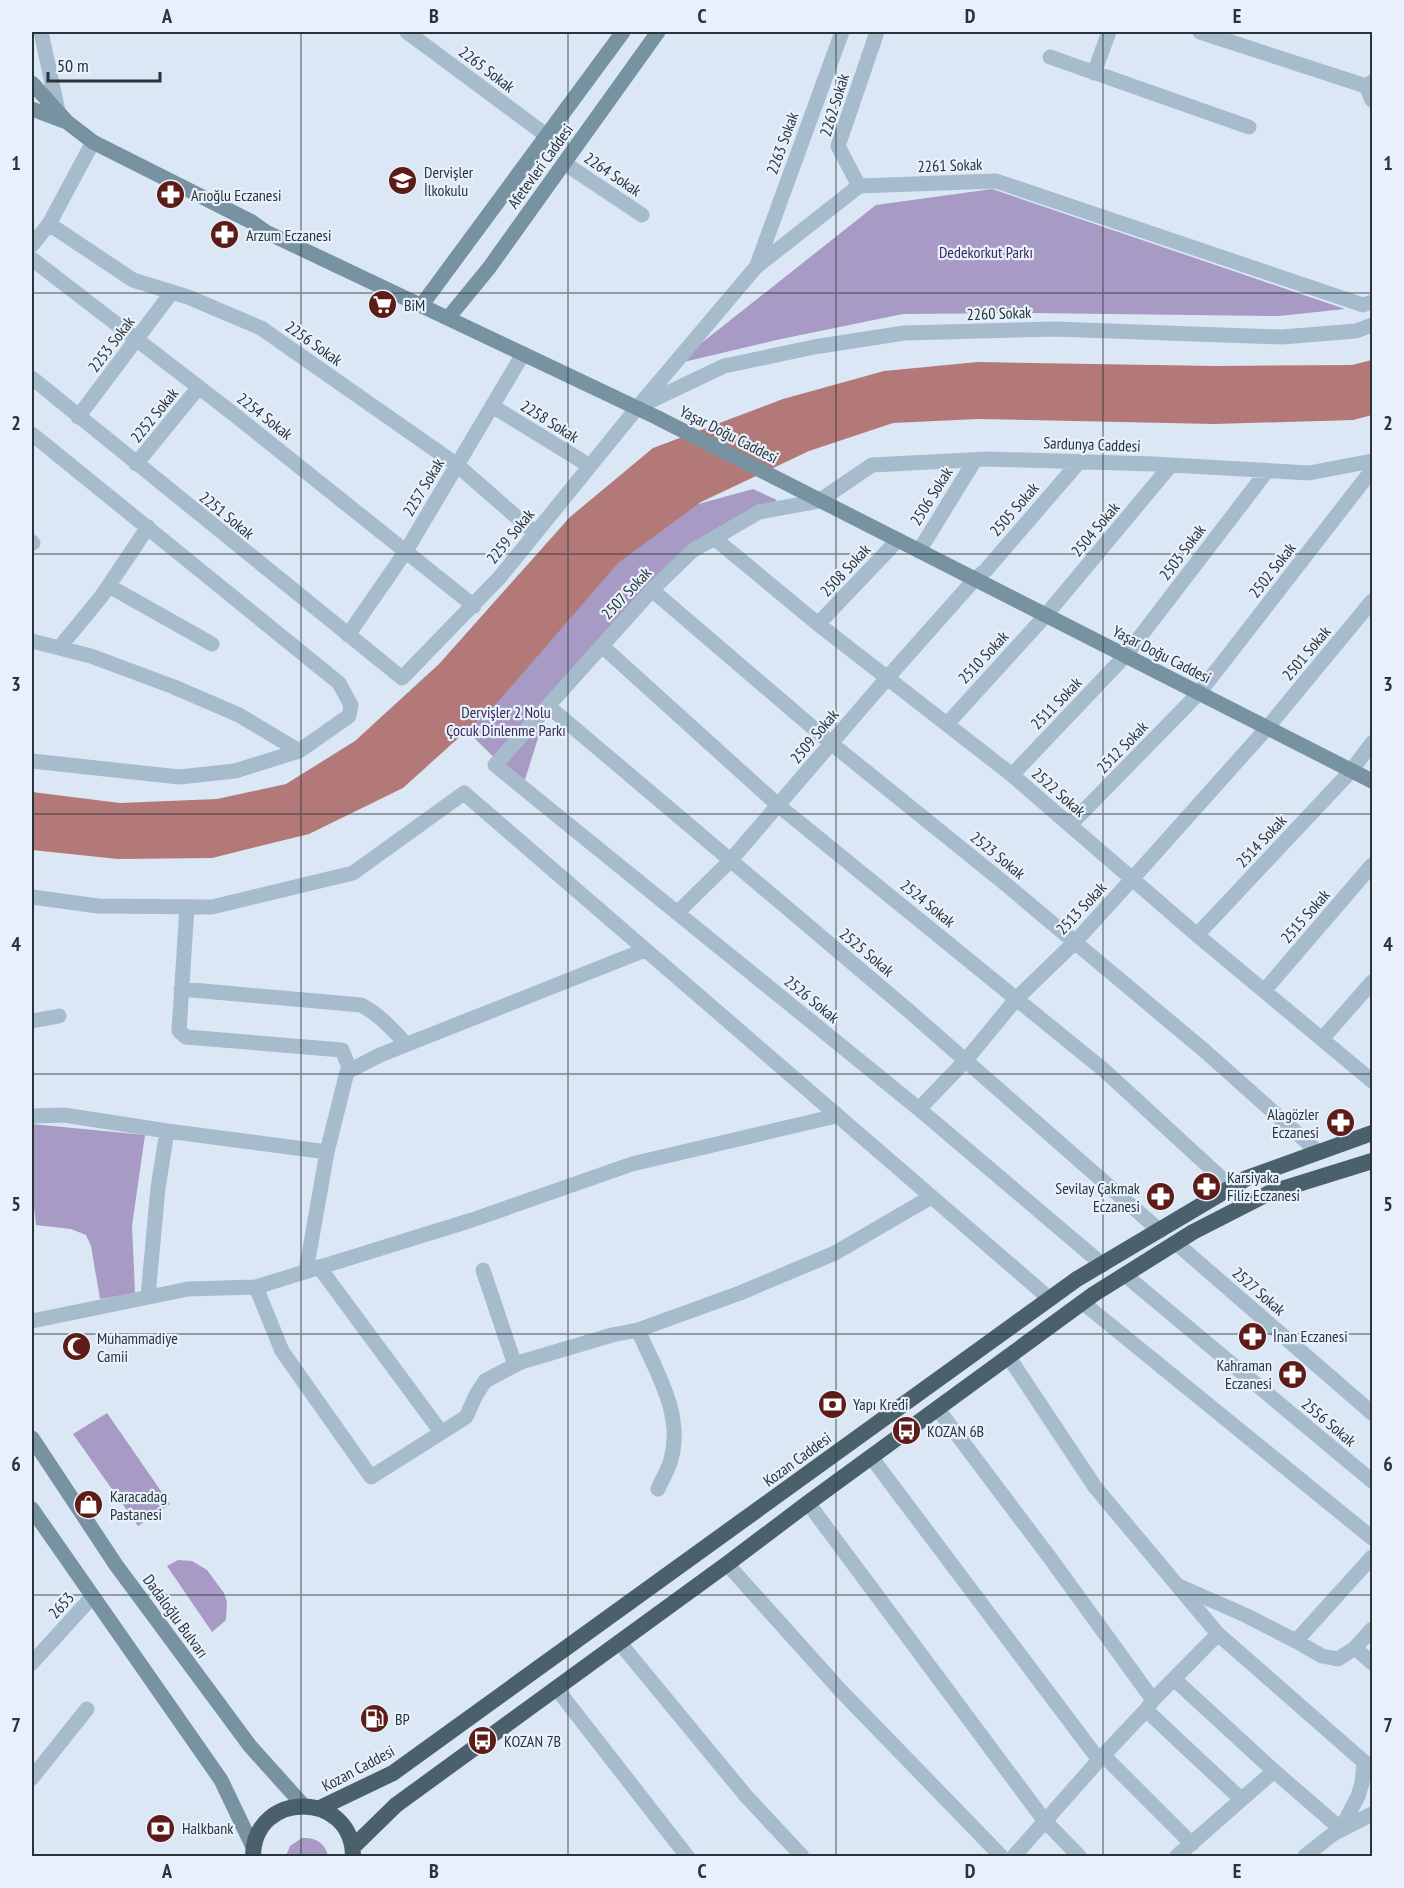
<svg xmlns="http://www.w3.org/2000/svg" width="1404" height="1888" font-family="'PT Sans Narrow',sans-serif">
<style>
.green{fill:#a79ac4}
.water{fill:#b37978}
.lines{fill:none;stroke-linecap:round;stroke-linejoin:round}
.minor{stroke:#a6bccd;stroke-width:15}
.tertiary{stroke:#a6bccd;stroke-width:15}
.secondary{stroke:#7793a1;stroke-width:15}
.trunk{stroke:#4a616b;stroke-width:16}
.grid{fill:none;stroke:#273439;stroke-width:1.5;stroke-opacity:0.55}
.labels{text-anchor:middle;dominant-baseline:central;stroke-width:4.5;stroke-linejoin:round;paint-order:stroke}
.street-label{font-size:16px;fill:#273439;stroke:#e8f1fb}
.poi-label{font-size:16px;fill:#273439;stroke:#e8f1fb;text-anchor:start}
.park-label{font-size:16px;fill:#3a2959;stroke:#e8f1fb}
.neatline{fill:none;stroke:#273439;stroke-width:2}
.grid-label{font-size:20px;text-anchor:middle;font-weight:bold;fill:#273439}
</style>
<rect width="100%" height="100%" fill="#dbe7f4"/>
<path class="green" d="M992,189L1345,309L1279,316L1031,313L903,314L781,339L675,364L876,205Z
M753,489L777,500L700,546L548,706L523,786L458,722L577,589L673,511Z
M32,1124L145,1135L132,1226L135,1293L100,1299L91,1246L86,1235L71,1229L36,1225L32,1190Z
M107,1413L170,1504L138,1526L73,1434Z
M178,1560L192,1561L207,1570L224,1593L227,1602L226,1620L212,1632L167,1566Z
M302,1838C316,1837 325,1843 328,1856H286L290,1846Z"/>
<path class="water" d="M1372,360V415L1353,420L1214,424L978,419L893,423L809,451L701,502L618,563L496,704L403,788L309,834L212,858L118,859L32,850V792L120,803L217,799L286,784L355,741L439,664L570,517L653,448L783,399L884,371L978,362L1216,366L1352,365Z"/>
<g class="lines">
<path class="minor" d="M407,32L546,135
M1200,32L1366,86L1372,82
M1050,57L1249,127
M1094,73L1109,32
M1366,86L1372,100
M564,163L642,215
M859,186L838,146L877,32
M49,224L133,280L188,297L261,328L457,465L535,533
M32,245L49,224L93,142
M32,259L231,412L474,606
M757,265L842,32
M32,378L402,678L500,577L637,408L756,267L859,186L996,181L1363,305L1372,302
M642,405L724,366L814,347L904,333L1055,329L1282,337L1356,331L1372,325
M492,406L590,466
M78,417L172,292
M32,434L339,683L351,705L349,716L299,751L235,771L179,777L32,761
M136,464L199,387
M714,538L818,624L1012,775L1197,935L1372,1081
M32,542L33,543
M919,551L975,460
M109,586L212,644
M652,590L832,744L1003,882L1206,1052L1318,1152
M818,624L898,540
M348,635L406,551L523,354
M32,641L91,656L174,687L239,715L299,751
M602,646L779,806L1105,1071L1231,1187
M59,648L101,597L148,527
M548,706L909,1011L1160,1231
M947,724L1046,615L1171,465
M1012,775L1126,655L1267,471
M1070,825L1199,693L1372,470
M32,897L98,906L212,907L353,873L464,793L1050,1299
M187,907L179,1031L186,1037L342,1050L350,1070
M677,913L730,861L888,677L975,579L986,570L1079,462
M1197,935L1351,771L1372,743
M181,989L361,1005C379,1014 392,1029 406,1044
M1264,991L1372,865
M32,1021L59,1016
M1322,1039L1372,982
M919,1109L966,1060L1017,998L1075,942L1133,878L1267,728L1372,601
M32,1116L64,1115L167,1131L327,1152
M1176,1243L1372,1413
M1103,1265L919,1109L495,765L652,590L692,551L759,512L819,501L872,465L987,459L1154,464L1309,473L1372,461
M319,1267L441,1432
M483,1270L515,1365
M306,1271L327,1152L347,1072L380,1055L645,950
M1125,1275L1372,1481
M256,1287L282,1351L371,1477L466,1417L476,1395L485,1381L521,1362L612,1335L638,1330L740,1293L835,1253L931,1197
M148,1296L158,1188L167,1131
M1082,1302L1372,1538
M638,1330C655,1370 684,1414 671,1459C669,1469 662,1479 658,1489
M1008,1356L1095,1487L1218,1634L1372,1769
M937,1408L1053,1562L1153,1700
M871,1457L1099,1760
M808,1503L1044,1820L1079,1856
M727,1564L841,1691L1001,1856
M1179,1586L1245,1615L1296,1641L1372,1557
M1372,1629L1355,1648L1372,1663
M1296,1641L1322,1656L1338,1659L1355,1648
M619,1642L746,1796L802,1856
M32,1663L92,1597
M1174,1679L1274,1771L1177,1856
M556,1688L687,1856
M1146,1710L1241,1799
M1103,1755L1192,1844
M1274,1771L1341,1829
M32,1778L87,1709
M1014,1856L1099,1760L1146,1710L1153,1700L1218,1634"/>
<path class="tertiary" d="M41,32L58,111
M32,1321L188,1289L256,1287L472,1220L632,1164L836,1116
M1341,1829L1358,1796L1362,1783L1364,1762
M1305,1856L1333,1834L1372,1814"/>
<path class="secondary" d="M32,83L67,122L93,142L252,222L266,232L656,417L1372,781
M32,109L64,121
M421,306L623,32
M448,318L489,268L658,32
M32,1438L116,1565L250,1746L303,1805
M32,1509L221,1780L253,1847"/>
<path class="trunk" d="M320,1808L393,1773L1077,1279L1247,1178L1372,1133
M353,1847L396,1805L727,1564L808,1503L1094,1294L1193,1232L1269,1193L1372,1161
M253,1856C254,1790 352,1790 353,1856"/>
</g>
<path class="grid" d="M301,32V1856M568,32V1856M836,32V1856M1103,32V1856M32,293H1372M32,554H1372M32,814H1372M32,1074H1372M32,1334H1372M32,1595H1372"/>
<defs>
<symbol id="school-disc" viewBox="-11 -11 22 22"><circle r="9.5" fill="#5e1c19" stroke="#e8f1fb"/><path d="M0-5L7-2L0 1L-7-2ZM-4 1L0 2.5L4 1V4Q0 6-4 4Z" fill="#fff"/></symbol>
<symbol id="pharmacy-disc" viewBox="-11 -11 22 22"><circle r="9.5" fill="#5e1c19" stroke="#e8f1fb"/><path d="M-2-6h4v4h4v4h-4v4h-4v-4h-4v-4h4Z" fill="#fff"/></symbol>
<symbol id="supermarket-disc" viewBox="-11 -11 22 22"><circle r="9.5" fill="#5e1c19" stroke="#e8f1fb"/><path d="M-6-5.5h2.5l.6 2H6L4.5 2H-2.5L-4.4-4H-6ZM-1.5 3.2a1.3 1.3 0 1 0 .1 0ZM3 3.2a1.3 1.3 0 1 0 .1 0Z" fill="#fff"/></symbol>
<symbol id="mosque-disc" viewBox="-11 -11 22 22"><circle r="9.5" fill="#5e1c19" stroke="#e8f1fb"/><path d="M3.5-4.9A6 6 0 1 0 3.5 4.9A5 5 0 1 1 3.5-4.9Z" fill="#fff"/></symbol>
<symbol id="bank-disc" viewBox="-11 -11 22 22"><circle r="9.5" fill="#5e1c19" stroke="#e8f1fb"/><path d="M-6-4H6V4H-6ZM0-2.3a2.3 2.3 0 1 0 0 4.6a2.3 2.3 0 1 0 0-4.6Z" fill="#fff"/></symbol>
<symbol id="bus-disc" viewBox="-11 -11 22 22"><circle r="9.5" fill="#5e1c19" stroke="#e8f1fb"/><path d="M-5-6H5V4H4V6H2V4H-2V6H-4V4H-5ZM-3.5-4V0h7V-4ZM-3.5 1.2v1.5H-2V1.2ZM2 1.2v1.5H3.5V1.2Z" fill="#fff"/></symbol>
<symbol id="shop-disc" viewBox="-11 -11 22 22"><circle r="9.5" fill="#5e1c19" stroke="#e8f1fb"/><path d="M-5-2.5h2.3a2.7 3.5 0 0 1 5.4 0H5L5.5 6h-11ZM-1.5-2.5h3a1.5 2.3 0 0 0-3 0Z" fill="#fff"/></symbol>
<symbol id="fuel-disc" viewBox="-11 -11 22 22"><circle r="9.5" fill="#5e1c19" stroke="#e8f1fb"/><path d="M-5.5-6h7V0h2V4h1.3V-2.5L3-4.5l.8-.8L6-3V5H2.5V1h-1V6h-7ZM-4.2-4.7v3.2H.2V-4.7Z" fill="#fff"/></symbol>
</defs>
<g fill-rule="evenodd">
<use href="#school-disc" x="386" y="164" width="33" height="33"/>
<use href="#pharmacy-disc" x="154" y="178" width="33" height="33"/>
<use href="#pharmacy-disc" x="208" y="218" width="33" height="33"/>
<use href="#supermarket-disc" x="366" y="288" width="33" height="33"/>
<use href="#pharmacy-disc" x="1324" y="1106" width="33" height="33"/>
<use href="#pharmacy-disc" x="1190" y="1170" width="33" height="33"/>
<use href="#pharmacy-disc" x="1144" y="1180" width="33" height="33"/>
<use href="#pharmacy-disc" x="1236" y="1320" width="33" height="33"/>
<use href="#mosque-disc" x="60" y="1330" width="33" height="33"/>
<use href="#pharmacy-disc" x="1276" y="1358" width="33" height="33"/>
<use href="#bank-disc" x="816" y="1388" width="33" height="33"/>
<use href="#bus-disc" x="890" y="1414" width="33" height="33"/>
<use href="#shop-disc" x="72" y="1488" width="33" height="33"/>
<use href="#fuel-disc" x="358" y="1702" width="33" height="33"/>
<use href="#bus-disc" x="466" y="1724" width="33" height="33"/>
<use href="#bank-disc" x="144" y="1812" width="33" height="33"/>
</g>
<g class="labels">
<g class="street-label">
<text transform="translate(487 69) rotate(37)">2265 Sokak</text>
<text transform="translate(834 105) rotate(-73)">2262 Sokak</text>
<text transform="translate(782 143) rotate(-70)">2263 Sokak</text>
<text transform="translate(950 165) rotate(-2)">2261 Sokak</text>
<text transform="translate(540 166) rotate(-54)">Afetevleri Caddesi</text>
<text transform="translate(613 174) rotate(34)">2264 Sokak</text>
<text transform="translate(999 313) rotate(-2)">2260 Sokak</text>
<text transform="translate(314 343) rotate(35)">2256 Sokak</text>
<text transform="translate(111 344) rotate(-53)">2253 Sokak</text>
<text transform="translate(154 415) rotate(-51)">2252 Sokak</text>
<text transform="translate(265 416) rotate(38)">2254 Sokak</text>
<text transform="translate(550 421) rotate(32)">2258 Sokak</text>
<text transform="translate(729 434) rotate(27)">Yaşar Doğu Caddesi</text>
<text transform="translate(1092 444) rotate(2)">Sardunya Caddesi</text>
<text transform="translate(423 487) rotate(-59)">2257 Sokak</text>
<text transform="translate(931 496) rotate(-58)">2506 Sokak</text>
<text transform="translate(1014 509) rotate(-49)">2505 Sokak</text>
<text transform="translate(227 515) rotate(39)">2251 Sokak</text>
<text transform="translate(1095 529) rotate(-50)">2504 Sokak</text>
<text transform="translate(510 536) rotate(-51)">2259 Sokak</text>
<text transform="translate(1182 552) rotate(-53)">2503 Sokak</text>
<text transform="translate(845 570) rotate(-47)">2508 Sokak</text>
<text transform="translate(1272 570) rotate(-52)">2502 Sokak</text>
<text transform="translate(626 593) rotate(-47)">2507 Sokak</text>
<text transform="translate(1306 653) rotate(-50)">2501 Sokak</text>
<text transform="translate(1162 654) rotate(27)">Yaşar Doğu Caddesi</text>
<text transform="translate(983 657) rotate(-47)">2510 Sokak</text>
<text transform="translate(1056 703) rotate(-46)">2511 Sokak</text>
<text transform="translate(814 736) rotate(-50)">2509 Sokak</text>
<text transform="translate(1122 747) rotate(-46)">2512 Sokak</text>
<text transform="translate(1059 792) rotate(41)">2522 Sokak</text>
<text transform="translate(1261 841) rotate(-47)">2514 Sokak</text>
<text transform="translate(998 855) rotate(39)">2523 Sokak</text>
<text transform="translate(928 903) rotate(39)">2524 Sokak</text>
<text transform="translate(1081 908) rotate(-47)">2513 Sokak</text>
<text transform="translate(1305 916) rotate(-49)">2515 Sokak</text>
<text transform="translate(867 952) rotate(40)">2525 Sokak</text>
<text transform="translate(812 999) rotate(39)">2526 Sokak</text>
<text transform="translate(1259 1291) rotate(41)">2527 Sokak</text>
<text transform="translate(1329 1422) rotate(40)">2556 Sokak</text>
<text transform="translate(797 1459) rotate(-36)">Kozan Caddesi</text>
<text transform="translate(61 1605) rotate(-48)">2653</text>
<text transform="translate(176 1616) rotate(54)">Dadaloğlu Bulvarı</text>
<text transform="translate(358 1768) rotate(-28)">Kozan Caddesi</text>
</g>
<g class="poi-label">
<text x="424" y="172">Dervişler<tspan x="424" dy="18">İlkokulu</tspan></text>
<text x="191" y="195">Arıoğlu Eczanesi</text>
<text x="246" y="235">Arzum Eczanesi</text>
<text x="404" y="305">BiM</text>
<text x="1319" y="1114" text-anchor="end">Alagözler<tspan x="1319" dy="18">Eczanesi</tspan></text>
<text x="1227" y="1177">Karsiyaka<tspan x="1227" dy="18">Filiz Eczanesi</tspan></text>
<text x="1140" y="1188" text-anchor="end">Sevilay Çakmak<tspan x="1140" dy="18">Eczanesi</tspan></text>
<text x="1273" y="1336">İnan Eczanesi</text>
<text x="97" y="1338">Muhammadiye<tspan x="97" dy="18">Camii</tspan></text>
<text x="1272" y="1365" text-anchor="end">Kahraman<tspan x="1272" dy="18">Eczanesi</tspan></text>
<text x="853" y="1404">Yapı Kredi</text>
<text x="927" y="1431">KOZAN 6B</text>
<text x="110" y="1496">Karacadag<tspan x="110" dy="18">Pastanesi</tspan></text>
<text x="395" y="1719">BP</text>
<text x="504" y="1741">KOZAN 7B</text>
<text x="182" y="1828">Halkbank</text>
</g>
<g class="park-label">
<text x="986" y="252">Dedekorkut Parkı</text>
<text x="506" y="712">Dervişler 2 Nolu<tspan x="506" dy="18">Çocuk Dinlenme Parkı</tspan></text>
</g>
</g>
<rect width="1404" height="1888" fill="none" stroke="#e8f1fb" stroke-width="66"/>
<path d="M48 72v9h112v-9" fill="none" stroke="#273439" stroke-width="3"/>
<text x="57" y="72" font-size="18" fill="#273439" stroke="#e8f1fb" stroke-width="4.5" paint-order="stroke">50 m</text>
<rect x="33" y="33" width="1338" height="1822" class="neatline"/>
<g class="grid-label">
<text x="167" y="23">A</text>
<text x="434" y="23">B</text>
<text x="702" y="23">C</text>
<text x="970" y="23">D</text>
<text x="1237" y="23">E</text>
<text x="16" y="170">1</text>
<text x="1388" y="170">1</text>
<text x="16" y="430">2</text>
<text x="1388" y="430">2</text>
<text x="16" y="691">3</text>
<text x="1388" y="691">3</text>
<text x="16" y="951">4</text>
<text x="1388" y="951">4</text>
<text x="16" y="1211">5</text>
<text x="1388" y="1211">5</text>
<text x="16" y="1471">6</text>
<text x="1388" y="1471">6</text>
<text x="16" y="1732">7</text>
<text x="1388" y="1732">7</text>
<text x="167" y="1878">A</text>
<text x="434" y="1878">B</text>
<text x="702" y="1878">C</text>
<text x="970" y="1878">D</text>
<text x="1237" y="1878">E</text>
</g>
</svg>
